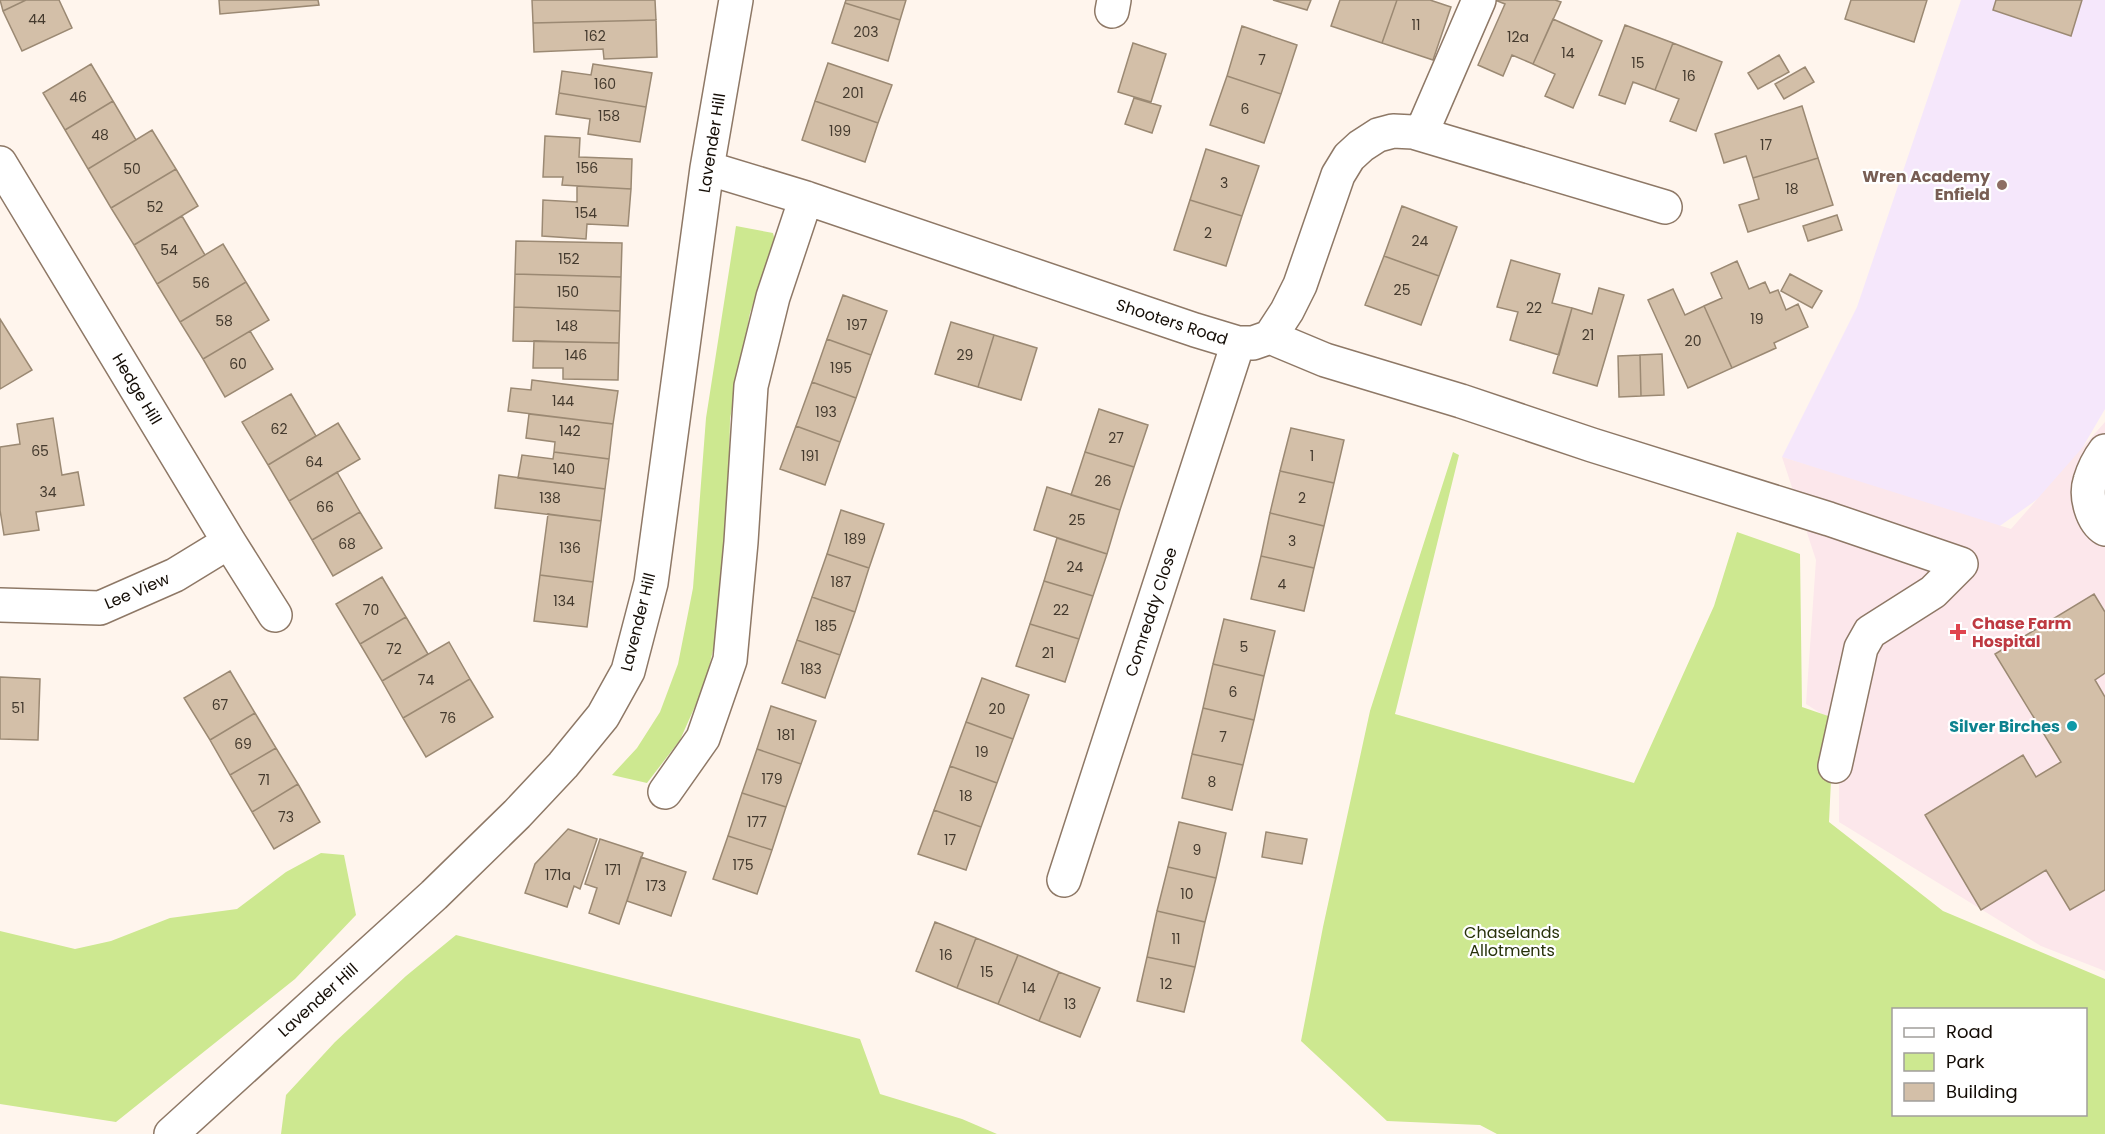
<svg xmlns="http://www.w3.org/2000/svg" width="2105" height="1134" font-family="Poppins,sans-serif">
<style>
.education{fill:#f5e7fb}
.medical{fill:#fce7eb}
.green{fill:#cde890;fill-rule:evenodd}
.building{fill:#d3bfa8;stroke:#9b8973;stroke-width:1.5}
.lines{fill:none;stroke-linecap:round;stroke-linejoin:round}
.minor-casing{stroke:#8e7866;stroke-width:36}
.minor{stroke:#fff;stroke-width:33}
.education-dot{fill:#8d6e63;stroke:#fff;stroke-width:2}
.health-dot{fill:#e0444e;stroke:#fff;stroke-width:2}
.culture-dot{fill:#0f9aa8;stroke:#fff;stroke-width:2}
.labels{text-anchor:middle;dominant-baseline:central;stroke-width:4.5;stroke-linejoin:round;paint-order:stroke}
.number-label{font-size:14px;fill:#443a2e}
.street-label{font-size:16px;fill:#140d06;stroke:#fff}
.education-label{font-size:16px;font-weight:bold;fill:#785e54;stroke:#fff;text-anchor:end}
.health-label{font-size:16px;font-weight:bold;fill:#be3a42;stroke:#fff;text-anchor:start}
.culture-label{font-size:16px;font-weight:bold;fill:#0d838f;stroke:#fff;text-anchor:end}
.park-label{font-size:16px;fill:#28320a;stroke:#fff}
</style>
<rect width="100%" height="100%" fill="#fff5ed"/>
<path class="education" d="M1961,0H2105V409L2063,481L1997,528L1782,457L1857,307Z"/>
<path class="medical" d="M2105,422V971L2041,946L1839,822V725L1806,704L1816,560L1782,457L2011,529Z"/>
<path class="green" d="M736,226L773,233L775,241L750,313L730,419L728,514L720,621L705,684L680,740L647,783L612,775L637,748L660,712L678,664L693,588L706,418Z
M1453,452L1459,455L1395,714L1634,783L1714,606L1737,532L1800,554L1802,707L1834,718L1829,822L1943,911L2105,979V1134H1497L1480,1125L1387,1121L1301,1041L1323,927L1370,711ZM1894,1010H2086V1114H1894Z
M321,853L344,855L356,915L295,979L116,1122L0,1104V931L75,949L111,941L170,918L237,909L286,872Z
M456,935L860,1039L880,1094L962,1119L997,1134H281L286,1095L335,1042L406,976Z"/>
<path class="building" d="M0,0H26L3,11Z
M26,0H59L72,28L22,51L3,11Z
M219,0H318L319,5L220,14Z
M532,0H655L656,20L533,23Z
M846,0H906L900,20L845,3Z
M1273,0H1311L1307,10Z
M1340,0H1397L1382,43L1331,26Z
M1397,0H1430L1451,7L1433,60L1382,43Z
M1495,0H1555L1561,2L1533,64L1512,55L1503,76L1478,65L1505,4Z
M1851,0H1927L1914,42L1845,19Z
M1996,0H2082L2071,36L1993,10Z
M845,3L900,20L888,61L832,43Z
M1553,19L1602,41L1573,108L1545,96L1555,74L1533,64Z
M656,20L657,57L604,59L603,49L534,52L533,23Z
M1625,25L1673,43L1655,90L1633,82L1625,104L1599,95Z
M1242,26L1297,45L1281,94L1227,76Z
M1133,43L1166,54L1151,102L1118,92Z
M1673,43L1722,62L1696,131L1670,121L1679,99L1655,90Z
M1779,55L1789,72L1758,89L1748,73Z
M828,63L892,85L878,123L815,101Z
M91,64L113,101L65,130L43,93Z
M593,64L652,73L646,107L559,93L562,71L591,75Z
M1805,67L1814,82L1784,99L1775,84Z
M1227,76L1281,94L1264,143L1210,125Z
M559,93L646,107L640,142L588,134L590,119L556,114Z
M1134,98L1161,106L1152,133L1125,124Z
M113,101L136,140L88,169L65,130Z
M815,101L878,123L865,162L802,140Z
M1802,106L1818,158L1753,178L1746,156L1724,163L1715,134Z
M152,130L176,169L111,208L88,169Z
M545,136L580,138L579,157L632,159L631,189L562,185L563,177H543Z
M1206,149L1259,166L1242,216L1190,200Z
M1818,158L1833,205L1748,232L1739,205L1759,199L1753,178Z
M176,169L198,206L134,245L111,208Z
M577,186L631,189L628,226L587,224L586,239L542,236L543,200L577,202Z
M1190,200L1242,216L1226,266L1174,250Z
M1402,206L1457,227L1439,276L1384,256Z
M1837,215L1842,230L1808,241L1803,226Z
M182,216L205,255L157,284L134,245Z
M516,241L622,243L621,277L515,274Z
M223,244L246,282L180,322L157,284Z
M1384,256L1439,276L1421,325L1365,305Z
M1511,260L1560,274L1552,303L1572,308L1559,355L1510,340L1518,312L1497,307Z
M1737,261L1749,289L1765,282L1770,293L1778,290L1786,310L1798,304L1808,327L1774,343L1776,348L1732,368L1704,306L1722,298L1711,273Z
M515,274L621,277L620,311L514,307Z
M1790,274L1822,291L1812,308L1781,291Z
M246,282L269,320L203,359L180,322Z
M1599,288L1624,295L1597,386L1553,373L1572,308L1592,314Z
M1673,289L1685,315L1704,306L1732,368L1688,388L1648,300Z
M843,295L887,311L871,355L827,339Z
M514,307L620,311L619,343L513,341Z
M0,319L32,370L0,389Z
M951,322L994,335L978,387L935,374Z
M250,331L273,369L225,397L203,359Z
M994,335L1037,348L1021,400L978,387Z
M827,339L871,355L856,398L812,382Z
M534,341L619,343L618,380L563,379V368H533Z
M1662,354L1664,395L1641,396L1640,355Z
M1640,355L1641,396L1619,397L1618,356Z
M532,380L618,391L613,424L508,411L511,388L531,390Z
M812,382L856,398L840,442L796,426Z
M291,394L316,436L268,465L242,422Z
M1099,409L1148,425L1134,467L1085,452Z
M529,414L613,424L609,459L554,452L555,442L526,438Z
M53,418L62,475L78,472L84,505L36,512L39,530L4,535L0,510V447L20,444L17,424Z
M338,423L360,459L289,501L268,465Z
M796,426L840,442L825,485L780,469Z
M1291,428L1344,440L1334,483L1280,471Z
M554,452L609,459L605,489L518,478L522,455L553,459Z
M1085,452L1134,467L1120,510L1071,495Z
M1280,471L1334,483L1324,526L1270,513Z
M337,472L360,512L312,540L289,501Z
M499,475L605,489L601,521L495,508Z
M1047,487L1120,510L1107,554L1034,530Z
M841,510L884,524L869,568L827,554Z
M360,512L382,548L333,576L312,540Z
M1270,513L1324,526L1314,568L1261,556Z
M548,514L601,521L593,582L540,575Z
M1057,538L1107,554L1093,596L1044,581Z
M827,554L869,568L855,612L812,597Z
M1261,556L1314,568L1304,611L1251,599Z
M540,575L593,582L587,627L534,621Z
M382,577L406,617L360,644L336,604Z
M1044,581L1093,596L1079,639L1030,624Z
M2094,594L2105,612V673L2095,680L2105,697V890L2070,910L2046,870L1981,910L1925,815L2023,755L2036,777L2061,762L1995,654Z
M812,597L855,612L840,655L797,640Z
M406,617L428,654L382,681L360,644Z
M1224,619L1275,631L1264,676L1213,664Z
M1030,624L1079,639L1065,682L1016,666Z
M797,640L840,655L825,698L782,683Z
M449,642L470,679L403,718L382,681Z
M1213,664L1264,676L1254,720L1203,708Z
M230,671L255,713L210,740L184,698Z
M0,677L40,679L38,740L0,739Z
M982,678L1029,695L1013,739L966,722Z
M470,679L493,717L426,757L403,718Z
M771,706L816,721L801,764L757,749Z
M1203,708L1254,720L1243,765L1192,754Z
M255,713L276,748L230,775L210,740Z
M966,722L1013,739L997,783L950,766Z
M276,748L298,784L252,812L230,775Z
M757,749L801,764L786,807L742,793Z
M1192,754L1243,765L1232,810L1182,798Z
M950,766L997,783L981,827L934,810Z
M298,784L320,822L274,849L252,812Z
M742,793L786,807L772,850L728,836Z
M934,810L981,827L966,870L918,854Z
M1179,822L1226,833L1216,878L1168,867Z
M568,829L597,839L580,889L574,886L567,907L525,893L535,864Z
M1266,832L1307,839L1302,864L1262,857Z
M728,836L772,850L757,894L713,879Z
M600,839L643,853L619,924L589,913L597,888L585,884Z
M641,857L686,872L671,916L627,901Z
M1168,867L1216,878L1205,922L1157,911Z
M1157,911L1205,922L1195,967L1147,957Z
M935,922L976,938L957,988L916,971Z
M976,938L1018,955L998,1004L957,988Z
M1018,955L1059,972L1039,1021L998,1004Z
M1147,957L1195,967L1184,1012L1137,1001Z
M1059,972L1100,988L1080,1037L1039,1021Z"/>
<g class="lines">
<defs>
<path id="minor" d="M1112,11L1114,0
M1421,134L1479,0
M0,163L229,542L275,615
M707,168L806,198L1195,330L1238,343H1253L1270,337L1287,311L1300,285L1338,175L1349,157L1361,146L1378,135L1393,131L1413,132L1665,207
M1270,337L1325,360L1461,401L1592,445L1829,519L1961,564L1933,592L1870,632L1861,648L1835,766
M2105,451C2099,459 2093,471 2090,481C2085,496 2092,521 2105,529
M0,605L100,608L175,575L229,542
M665,792L703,738L730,660L741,542L751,386L773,297L806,198
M1064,880L1238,343
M171,1134L434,895L517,814L563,765L603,716L628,671L651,583L707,168L736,0"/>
</defs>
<use href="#minor" class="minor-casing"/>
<use href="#minor" class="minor"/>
</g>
<circle class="education-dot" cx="2002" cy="185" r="6"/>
<path class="health-dot" d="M1955 623h6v6h6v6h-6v6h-6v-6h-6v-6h6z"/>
<circle class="culture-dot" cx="2072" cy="726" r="6"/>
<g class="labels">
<g class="number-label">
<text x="37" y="19">44</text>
<text x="1416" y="25">11</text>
<text x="866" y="32">203</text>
<text x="595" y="36">162</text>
<text x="1518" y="37">12a</text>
<text x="1568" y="53">14</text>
<text x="1262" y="60">7</text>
<text x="1638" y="63">15</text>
<text x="1689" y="76">16</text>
<text x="605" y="84">160</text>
<text x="853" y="93">201</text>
<text x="78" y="97">46</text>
<text x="1245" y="109">6</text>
<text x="609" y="116">158</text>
<text x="840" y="131">199</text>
<text x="100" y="135">48</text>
<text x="1766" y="145">17</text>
<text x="587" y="168">156</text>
<text x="132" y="169">50</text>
<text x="1224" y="183">3</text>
<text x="1792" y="189">18</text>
<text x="155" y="207">52</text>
<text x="586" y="213">154</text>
<text x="1208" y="233">2</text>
<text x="1420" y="241">24</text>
<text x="169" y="250">54</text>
<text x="569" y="259">152</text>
<text x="201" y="283">56</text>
<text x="1402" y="290">25</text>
<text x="568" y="292">150</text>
<text x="1534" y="308">22</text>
<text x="1757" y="319">19</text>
<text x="224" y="321">58</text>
<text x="857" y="325">197</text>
<text x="567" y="326">148</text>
<text x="1588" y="335">21</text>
<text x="1693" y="341">20</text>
<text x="576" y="355">146</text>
<text x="965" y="355">29</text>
<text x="238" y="364">60</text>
<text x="841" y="368">195</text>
<text x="563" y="401">144</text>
<text x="826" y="412">193</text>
<text x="279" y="429">62</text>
<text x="570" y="431">142</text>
<text x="1116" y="438">27</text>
<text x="40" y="451">65</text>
<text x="810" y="456">191</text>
<text x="1312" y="456">1</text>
<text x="314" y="462">64</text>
<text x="564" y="469">140</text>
<text x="1103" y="481">26</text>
<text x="48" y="492">34</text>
<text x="550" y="498">138</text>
<text x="1302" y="498">2</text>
<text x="325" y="507">66</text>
<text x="1077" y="520">25</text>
<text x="855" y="539">189</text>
<text x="1292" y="541">3</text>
<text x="347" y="544">68</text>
<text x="570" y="548">136</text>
<text x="1075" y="567">24</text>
<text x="841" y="582">187</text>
<text x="1282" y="584">4</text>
<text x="564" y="601">134</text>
<text x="371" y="610">70</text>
<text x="1061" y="610">22</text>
<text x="826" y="626">185</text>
<text x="1244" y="647">5</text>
<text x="394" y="649">72</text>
<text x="1048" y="653">21</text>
<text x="811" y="669">183</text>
<text x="426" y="680">74</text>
<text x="1233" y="692">6</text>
<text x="220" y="705">67</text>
<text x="18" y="708">51</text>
<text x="997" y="709">20</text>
<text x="448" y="718">76</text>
<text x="786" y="735">181</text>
<text x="1223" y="737">7</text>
<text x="243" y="744">69</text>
<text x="982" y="752">19</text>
<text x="772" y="779">179</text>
<text x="264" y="780">71</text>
<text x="1212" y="782">8</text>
<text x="966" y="796">18</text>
<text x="286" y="817">73</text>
<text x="757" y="822">177</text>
<text x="950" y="840">17</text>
<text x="1197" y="850">9</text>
<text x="743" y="865">175</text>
<text x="613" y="870">171</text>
<text x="558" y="875">171a</text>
<text x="656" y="886">173</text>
<text x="1187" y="894">10</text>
<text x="1176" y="939">11</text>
<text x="946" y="955">16</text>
<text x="987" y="972">15</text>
<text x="1166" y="984">12</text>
<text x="1029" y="988">14</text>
<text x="1070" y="1004">13</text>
</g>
<g class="street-label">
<text transform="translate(712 143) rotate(-81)">Lavender Hill</text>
<text transform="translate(1172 322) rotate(18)">Shooters Road</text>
<text transform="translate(137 389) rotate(59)">Hedge Hill</text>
<text transform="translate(137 591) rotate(-23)">Lee View</text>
<text transform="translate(1151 612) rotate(-72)">Comreddy Close</text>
<text transform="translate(638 622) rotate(-76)">Lavender Hill</text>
<text transform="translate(318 1000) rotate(-42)">Lavender Hill</text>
</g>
<g class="education-label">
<text x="1990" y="176">Wren Academy<tspan x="1990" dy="18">Enfield</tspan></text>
</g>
<g class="health-label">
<text x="1972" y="623">Chase Farm<tspan x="1972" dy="18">Hospital</tspan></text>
</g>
<g class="culture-label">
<text x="2060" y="726">Silver Birches</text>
</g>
<g class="park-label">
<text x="1512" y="932">Chaselands<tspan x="1512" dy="18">Allotments</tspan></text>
</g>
</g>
<rect x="1892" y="1008" width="195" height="108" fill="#ffffff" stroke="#a19e9b" stroke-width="1.5"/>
<rect x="1904" y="1028" width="30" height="9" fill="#ffffff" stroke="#a19e9b" stroke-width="1.5"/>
<text x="1946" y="1038" font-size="18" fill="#140d06">Road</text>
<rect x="1904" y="1053" width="30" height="18" fill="#cde890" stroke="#a19e9b" stroke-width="1.5"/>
<text x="1946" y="1068" font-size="18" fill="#140d06">Park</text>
<rect x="1904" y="1083" width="30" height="18" fill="#d3bfa8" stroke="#a19e9b" stroke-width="1.5"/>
<text x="1946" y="1098" font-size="18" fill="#140d06">Building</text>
</svg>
